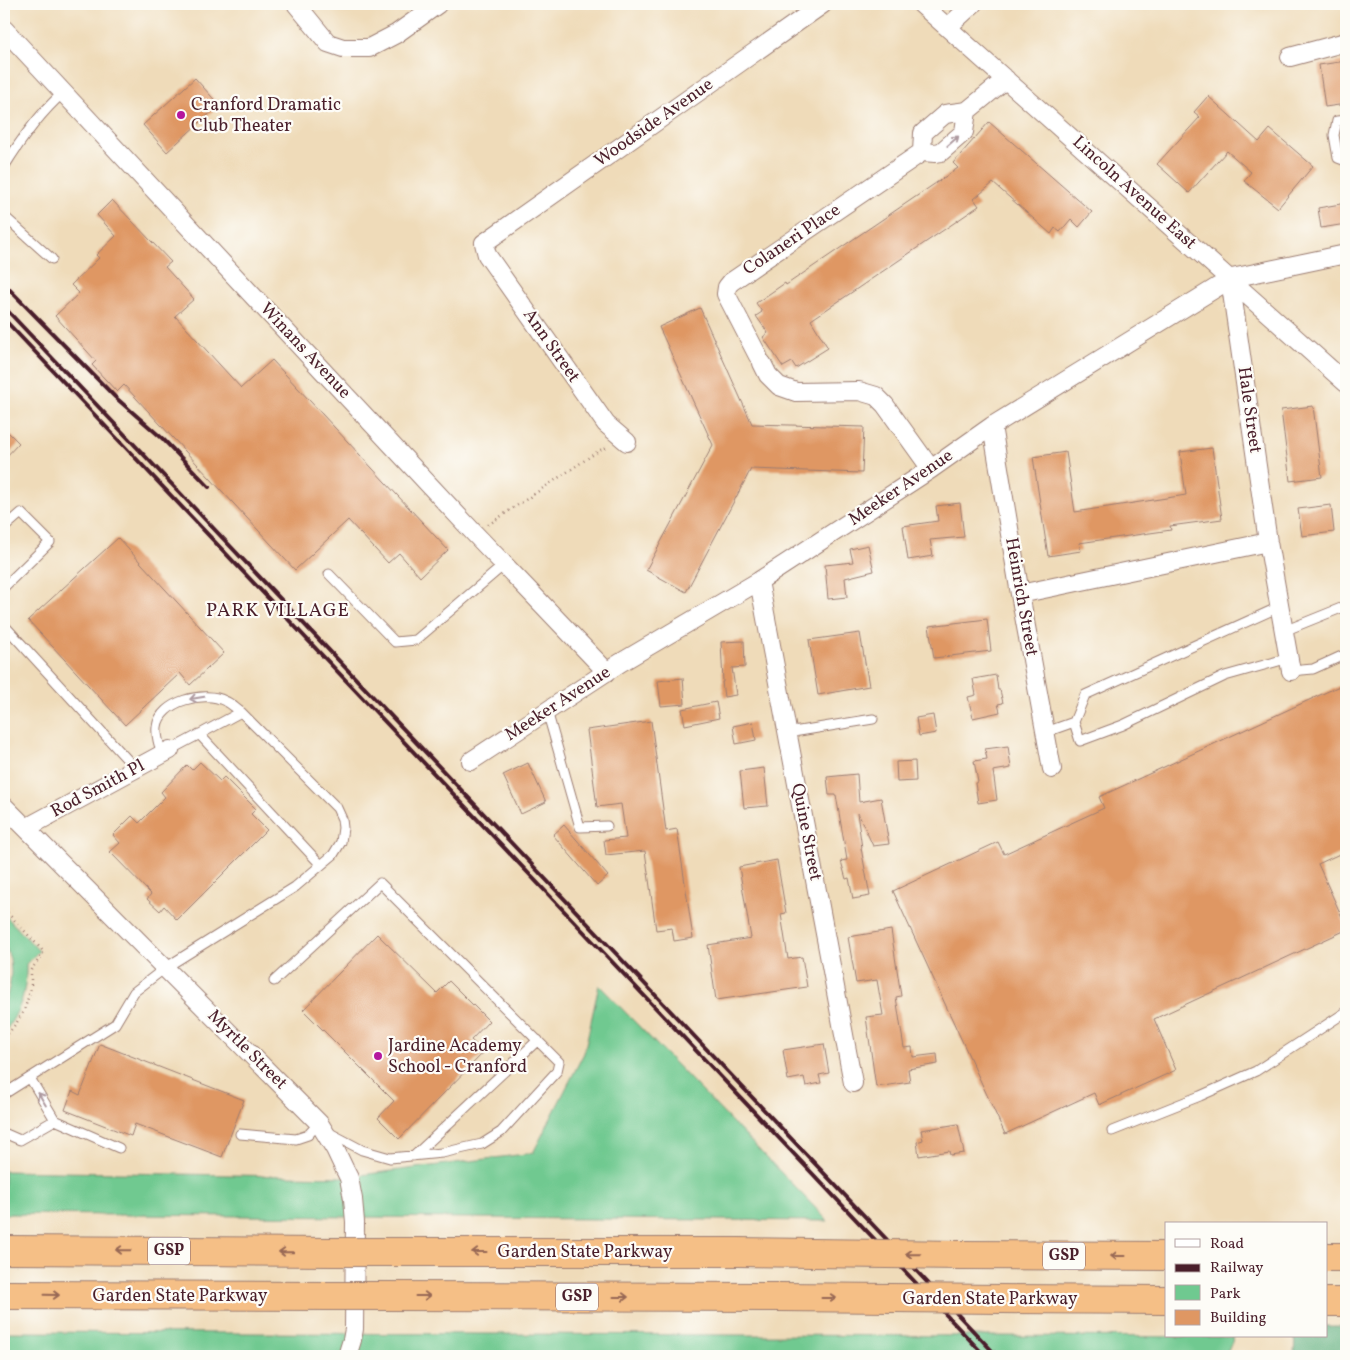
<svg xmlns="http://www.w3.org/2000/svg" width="1350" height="1360" font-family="Vollkorn,serif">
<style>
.green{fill:#6fc990;stroke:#5c745e}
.forest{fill:#5bad7a;stroke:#526652}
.building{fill:#df9763}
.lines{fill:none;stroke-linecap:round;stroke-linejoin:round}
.service-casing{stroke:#9c7d72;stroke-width:11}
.minor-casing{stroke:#9c7d72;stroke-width:20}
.motorway-casing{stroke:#9c7d72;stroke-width:30}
.path{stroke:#9c7d72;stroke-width:2.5;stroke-dasharray:1 4;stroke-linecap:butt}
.service{stroke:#fff;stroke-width:9}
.minor{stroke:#fff;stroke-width:18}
.motorway{stroke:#f5bf86;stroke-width:28}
.rail{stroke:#4a1f2b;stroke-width:4}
.motorway-bridge-casing{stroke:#9c7d72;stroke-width:30;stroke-linecap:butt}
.motorway-bridge{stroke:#f5bf86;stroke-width:28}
.oneway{stroke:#ae9aa0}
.oneway2{stroke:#976754}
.poi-dot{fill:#b5179e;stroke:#fdfcf7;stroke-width:2}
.labels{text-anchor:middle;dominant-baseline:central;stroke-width:4.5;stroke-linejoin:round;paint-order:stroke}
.shield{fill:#fdfcf7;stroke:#806168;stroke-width:1}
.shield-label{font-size:16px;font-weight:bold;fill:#4a1f2b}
.poi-label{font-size:18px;fill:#4a1f2b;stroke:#fdfcf7;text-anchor:start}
.street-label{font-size:18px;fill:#4a1f2b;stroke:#fdfcf7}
.neighbourhood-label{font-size:19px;letter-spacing:1px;fill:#4a1f2b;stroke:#fdfcf7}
</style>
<rect width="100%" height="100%" fill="#fdfcf7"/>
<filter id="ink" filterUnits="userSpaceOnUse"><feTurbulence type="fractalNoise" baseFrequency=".02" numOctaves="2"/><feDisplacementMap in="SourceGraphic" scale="10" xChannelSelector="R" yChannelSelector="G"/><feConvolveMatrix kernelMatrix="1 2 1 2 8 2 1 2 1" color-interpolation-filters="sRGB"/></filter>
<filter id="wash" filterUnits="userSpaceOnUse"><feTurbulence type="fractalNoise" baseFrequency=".0096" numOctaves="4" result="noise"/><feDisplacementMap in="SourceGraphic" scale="20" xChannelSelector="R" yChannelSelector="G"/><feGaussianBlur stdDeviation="1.12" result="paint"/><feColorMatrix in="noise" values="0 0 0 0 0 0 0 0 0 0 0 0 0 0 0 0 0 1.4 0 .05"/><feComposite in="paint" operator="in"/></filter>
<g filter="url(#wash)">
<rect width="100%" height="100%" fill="#efdbb9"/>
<path class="green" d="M4,914L39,951L26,964C27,992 20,1011 4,1033V1004L7,996L10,984L11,972L10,959L4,942Z
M599,985L828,1221L4,1214V1171L345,1177L533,1153L584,1053Z
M4,1332L1234,1337L1226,1356H4Z"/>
<path class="forest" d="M1326,1326H1346V1356H1294L1295,1336H1326Z"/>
<g id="blocks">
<path class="building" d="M1346,61V104L1325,107L1319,65Z
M195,78L219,105L167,152L143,125Z
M1208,96L1259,142L1270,129L1313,166L1278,208L1244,181L1251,172L1227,151L1189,193L1157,164L1200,117L1194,112Z
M989,122L1092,212L1079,227L1071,219L1060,232L1055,228L1051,234L993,183L974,199L979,206L811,320L828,348L796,368L792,362L783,367L763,337L768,333L756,316L762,312L756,303L785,283L786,285L958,168L953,163Z
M112,200L171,262L165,267L194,299L175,316L241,388L272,360L448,550L420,577L399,553L388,563L348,520L295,570L124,385L117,392L92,365L96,361L55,316L79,293L71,285L99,258L96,255L116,236L97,215Z
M1346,203V224L1321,228L1318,208Z
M700,308L752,424L864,427L862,473L751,469L686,592L646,570L713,445L659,327Z
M1313,406L1322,477L1290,481L1281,410Z
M4,428L19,443L4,459Z
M1212,448L1222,519L1170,526L1171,530L1079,543L1081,551L1048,556L1033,457L1066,452L1075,512L1186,495L1180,452Z
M960,503L964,537L930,540L933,556L908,560L903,526L938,521L936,506Z
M1331,505L1334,532L1302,536L1298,509Z
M118,538L224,653L190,685L180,673L125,725L28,620Z
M868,545L874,571L845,578L847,597L828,599L825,565L853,562L850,549Z
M987,619L991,651L934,658L929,626Z
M860,633L869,686L818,695L809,640Z
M744,641L745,667L732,668L736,695L724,697L722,682H723L721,642Z
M996,675L998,690H1000L1003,703L998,704L1000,712L973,718L968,697L976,695L973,679Z
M683,678L685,704L661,706L658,681Z
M1346,683V851L1318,864L1346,926V930L1154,1019L1176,1070L1099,1105L1094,1093L1005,1134L893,891L998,842L1004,854L1104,808L1099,797Z
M716,702L719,718L685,725L682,709Z
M933,715L936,733L919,736L916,718Z
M651,721L666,831L677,829L693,938L674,941L672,928L656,930L645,851L606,855L604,840L626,838L621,804L597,807L587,730Z
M753,722L756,740L736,744L733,726Z
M1008,746L1011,768L993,771L997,800L978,803L975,783L978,782L974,761L987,759L985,749Z
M915,761L916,781L897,782L896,762Z
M200,762L220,781L224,777L256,809L251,814L267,830L177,920L164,906L160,911L147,899L151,894L110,852L120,843L113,835L132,816L139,823L165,797L161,792L187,765L192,770Z
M528,763L546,802L521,814L503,775Z
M764,768L768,806L744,808L740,771Z
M857,774L859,802L881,798L889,844L873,846L858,813H857L862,848H861L870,896L853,899L849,878L846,879L841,861L847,860L836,795H829L827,777Z
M564,825L608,876L597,886L553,835Z
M777,860L786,913L781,914L788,959L802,957L807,987L716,1000L708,945L751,938L739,867Z
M891,930L901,996L896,997L904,1048L912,1047L913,1057L937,1054L938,1064L908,1069L910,1082L876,1087L866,1017L883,1015L877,980L856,983L848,937Z
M377,934L437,993L449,981L489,1021L471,1040L484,1052L399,1139L378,1118L394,1101L303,1010Z
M100,1044L244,1100L222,1157L135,1124L131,1136L65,1110L72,1091L80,1095Z
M824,1044L829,1073L819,1075L821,1083L806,1086L804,1077L788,1080L783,1050Z
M958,1124L964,1153L950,1155L949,1151L919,1156L917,1142L923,1140L921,1130Z"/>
</g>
</g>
<g filter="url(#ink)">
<use href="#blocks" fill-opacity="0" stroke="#9c7d72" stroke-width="1"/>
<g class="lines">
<defs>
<path id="service" d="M1346,120L1337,121L1334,135L1338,158L1346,161
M4,167C20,141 40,113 63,93
M4,216L52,259
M4,528L21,513L50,542L4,587
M329,574L395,642L416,640L505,564
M4,625L135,768
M1284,631L1346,606
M1291,671L1313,669L1346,654
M547,711L580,827L607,826
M1074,722L1085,695L1279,607
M1046,732L1074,722L1080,741L1123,725L1225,676L1289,658
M787,733L873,719
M199,734L321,865
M162,754C159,745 156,736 157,727C160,701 205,690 225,701C231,703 236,709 241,712
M274,981L380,883L559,1062L557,1071L501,1132L482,1144L442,1153L390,1158L362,1150L328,1132
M30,1078L55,1120L119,1148
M4,1094L115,1024L134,992L165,968L295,887L333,855L341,842L343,828L342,819L337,808L241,712L170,750
M1112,1131L1200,1096L1256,1071L1346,1012
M4,1133L20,1140L55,1120
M240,1134L296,1139L308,1135L319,1123
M414,1156L538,1040"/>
<path id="minor" d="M296,4L328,43L343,48H369L396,34L438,4
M921,4L1346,383
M948,27L973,4
M4,29L475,534L607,672
M1290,57L1346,42
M922,152L923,133L945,114L967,111L1006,79
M1230,279L1268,542L1291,671
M758,356L726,294L727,287L731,282L922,152L935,153L941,152L964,132L967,111
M762,363L768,375L779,386L796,392L859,391L876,396L885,405L931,469
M992,426L1020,594L1052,769
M627,442L606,424L487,255L484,243L823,4
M759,581L853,1083
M1020,594L1268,542
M471,761L620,663L759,581L931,469L992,426L1232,278L1346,254
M4,806L319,1123L335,1149L344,1168L349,1178L353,1199L355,1222L354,1329L352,1340L347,1356
M26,828L170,750"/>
<path id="motorway" d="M4,1250L335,1252
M375,1252H738
M961,1255L1166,1256
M1326,1257H1346
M4,1295L334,1296
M374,1296L780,1297
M1003,1299L1166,1300
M1326,1302H1346"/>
</defs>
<use href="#service" class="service-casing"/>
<use href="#minor" class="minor-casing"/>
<use href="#motorway" class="motorway-casing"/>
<path class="path" d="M488,525L600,450L609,447
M4,909L44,952L31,970V988L24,1011L17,1022L4,1039"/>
<use href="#service" class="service"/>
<use href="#minor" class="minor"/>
<use href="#motorway" class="motorway"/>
<path class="rail" d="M4,284L115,397L163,439L209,487
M4,307L997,1356
M4,319L985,1356"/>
<defs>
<path id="motorway-bridge" d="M335,1252H375
M738,1252L961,1255
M334,1296H374
M780,1297L1003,1299"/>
</defs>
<use href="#motorway-bridge" class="motorway-bridge-casing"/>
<use href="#motorway-bridge" class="motorway-bridge"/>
</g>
<defs><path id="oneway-shaft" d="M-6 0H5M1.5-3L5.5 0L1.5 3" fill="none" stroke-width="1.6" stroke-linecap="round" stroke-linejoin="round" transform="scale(1.25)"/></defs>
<g class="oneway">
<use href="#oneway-shaft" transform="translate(953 141) rotate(-41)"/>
<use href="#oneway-shaft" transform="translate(197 698) rotate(170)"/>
<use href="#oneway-shaft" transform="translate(42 1099) rotate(-121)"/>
</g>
<g class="oneway2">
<use href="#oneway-shaft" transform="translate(123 1250) rotate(-179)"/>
<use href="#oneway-shaft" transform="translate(286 1252) rotate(-179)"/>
<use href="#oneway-shaft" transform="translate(479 1252) rotate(180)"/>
<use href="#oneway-shaft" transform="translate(913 1254) rotate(-179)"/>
<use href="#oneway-shaft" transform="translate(1118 1256) rotate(-180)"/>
<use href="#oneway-shaft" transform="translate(52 1295) rotate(1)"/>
<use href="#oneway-shaft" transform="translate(423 1296)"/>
<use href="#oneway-shaft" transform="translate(621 1297)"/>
<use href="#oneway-shaft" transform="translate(829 1298)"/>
</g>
</g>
<g class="poi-dot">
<circle cx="181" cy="115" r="5"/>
<circle cx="378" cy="1056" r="5"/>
</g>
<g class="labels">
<g class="shield">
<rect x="148" y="1237.5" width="42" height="27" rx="4"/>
<rect x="1043" y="1242.5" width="42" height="27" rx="4"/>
<rect x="556" y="1283.5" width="42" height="27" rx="4"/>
</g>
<g class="shield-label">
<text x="169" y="1251">GSP</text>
<text x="1064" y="1256">GSP</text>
<text x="577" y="1297">GSP</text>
</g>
<g class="poi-label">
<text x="191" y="105">Cranford Dramatic<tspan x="191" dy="21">Club Theater</tspan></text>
<text x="388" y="1046">Jardine Academy<tspan x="388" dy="21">School - Cranford</tspan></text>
</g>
<g class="street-label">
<text transform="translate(654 123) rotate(-35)">Woodside Avenue</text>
<text transform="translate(1134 193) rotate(42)">Lincoln Avenue East</text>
<text transform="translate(792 240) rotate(-34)">Colaneri Place</text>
<text transform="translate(551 346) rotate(55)">Ann Street</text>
<text transform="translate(305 351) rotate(47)">Winans Avenue</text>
<text transform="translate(1249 410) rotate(82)">Hale Street</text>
<text transform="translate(901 488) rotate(-34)">Meeker Avenue</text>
<text transform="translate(1021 597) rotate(80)">Heinrich Street</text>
<text transform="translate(558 704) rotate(-33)">Meeker Avenue</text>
<text transform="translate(98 789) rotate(-28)">Rod Smith Pl</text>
<text transform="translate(806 832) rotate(79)">Quine Street</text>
<text transform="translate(247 1050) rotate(45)">Myrtle Street</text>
<text x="585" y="1252">Garden State Parkway</text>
<text x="180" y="1296">Garden State Parkway</text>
<text x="990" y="1299">Garden State Parkway</text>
</g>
<g class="neighbourhood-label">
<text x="278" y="611">PARK VILLAGE</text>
</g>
</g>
<rect width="1350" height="1360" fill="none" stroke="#fdfcf7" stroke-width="20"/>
<rect x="1165" y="1222" width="162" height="115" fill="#fdfcf7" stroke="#b5a4a5"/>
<rect x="1175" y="1239" width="25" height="8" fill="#ffffff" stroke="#b5a4a5"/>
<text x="1210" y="1248" font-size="15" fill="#4a1f2b">Road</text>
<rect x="1175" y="1264" width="25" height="8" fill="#4a1f2b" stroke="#b5a4a5"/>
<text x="1210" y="1272" font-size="15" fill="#4a1f2b">Railway</text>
<rect x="1175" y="1285" width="25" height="15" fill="#6fc990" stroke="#b5a4a5"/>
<text x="1210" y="1298" font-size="15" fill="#4a1f2b">Park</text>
<rect x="1175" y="1310" width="25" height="15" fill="#df9763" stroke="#b5a4a5"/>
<text x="1210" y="1322" font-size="15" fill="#4a1f2b">Building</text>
</svg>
